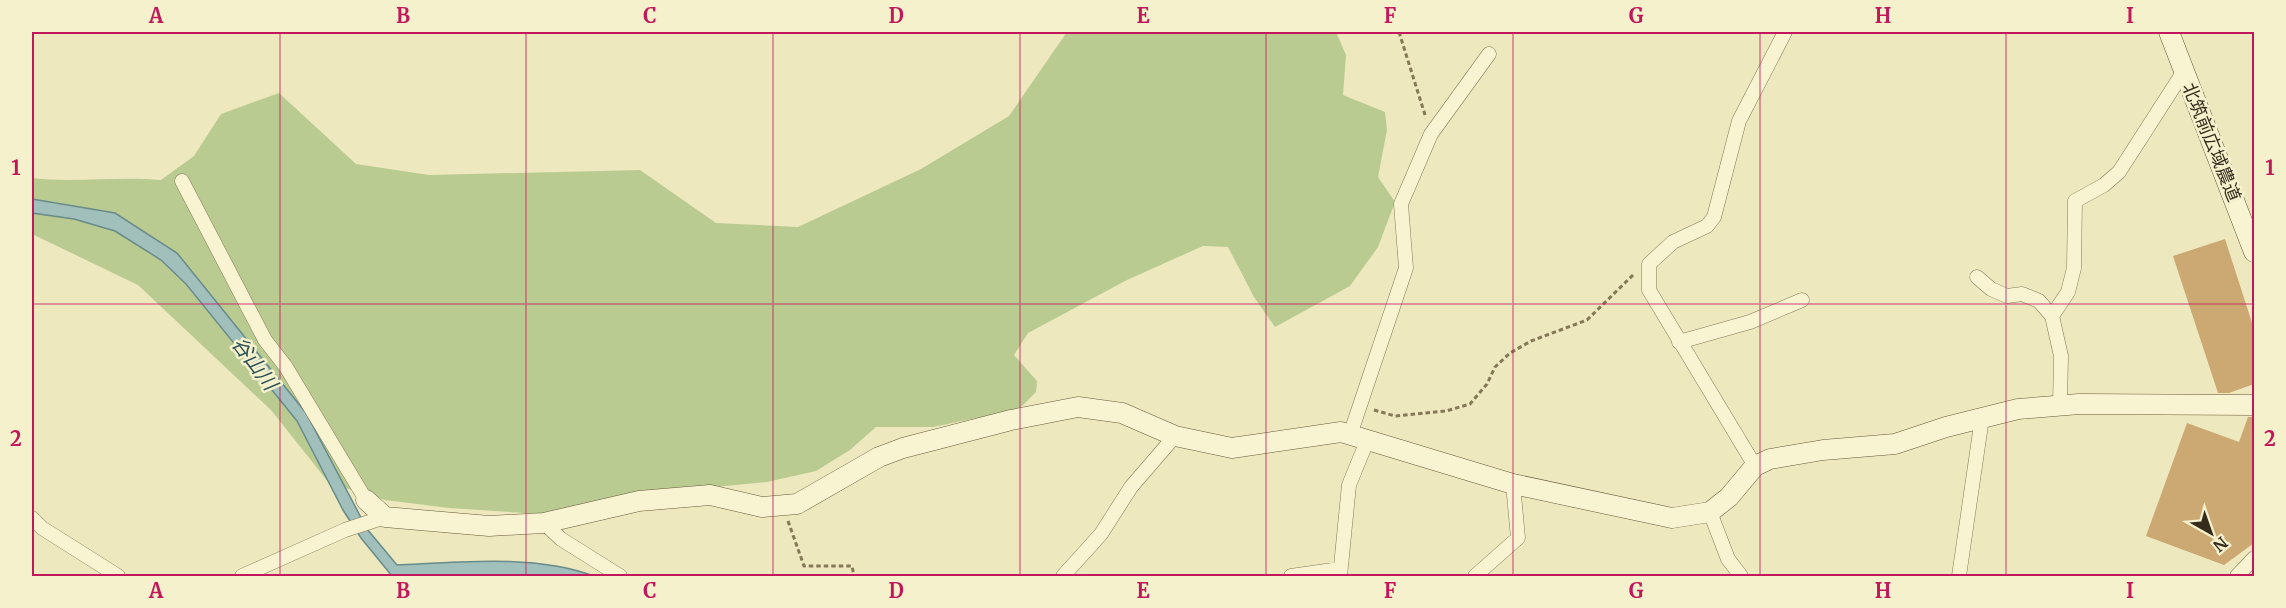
<svg xmlns="http://www.w3.org/2000/svg" width="2286" height="608" font-family="Merriweather,'Noto Sans JP',serif">
<style>
.green{fill:#bacb92}
.water{fill:#a1bfbb;stroke:#698c8a;stroke-width:1.5}
.building{fill:#cca873}
.lines{fill:none;stroke-linecap:round;stroke-linejoin:round}
.street-casing{stroke:#857857;stroke-width:15}
.secondary-casing{stroke:#67593a;stroke-width:21}
.path{stroke:#857857;stroke-width:3;stroke-dasharray:4.5 3;stroke-linecap:butt}
.street{stroke:#f8f4d1;stroke-width:14}
.secondary{stroke:#f8f4d1;stroke-width:20}
.grid{fill:none;stroke:#c2185b;stroke-width:1.5;stroke-opacity:0.55}
.labels{text-anchor:middle;dominant-baseline:central;stroke-width:5;stroke-linejoin:round;paint-order:stroke}
.street-label{font-size:18px;fill:#352c1c;stroke:#f5f1cd}
.water-label{font-size:20px;font-style:italic;fill:#2b5055;stroke:#f5f1cd}
.neatline{fill:none;stroke:#c2185b;stroke-width:2}
.grid-label{font-size:20px;text-anchor:middle;font-weight:bold;fill:#c2185b}
</style>
<rect width="100%" height="100%" fill="#ede8be"/>
<path class="green" d="M1067,32H1336L1346,55L1343,95L1385,112L1387,130L1378,177L1395,202L1378,247L1350,286L1275,327L1254,297L1228,247L1203,246L1127,280L1028,333L1014,355L1037,381L1036,392L1019,409L933,427H876L850,450L816,471L767,482L621,496L539,514L449,508L385,500L329,483L271,410L138,285L32,234V178C74,183 118,176 161,180L194,156L221,114L279,93L356,164L429,175L640,170L716,223L798,227L921,169L1009,116Z"/>
<path class="water" d="M32,199L115,213L177,253L306,413L367,529L397,565C459,562 535,554 594,576H392L361,538L343,510L297,421L186,284L161,260L115,231L74,219L32,213Z"/>
<path class="building" d="M2225,239L2254,329V384L2229,393H2218L2173,256Z
M2248,417H2254V543L2224,565L2146,536L2187,423L2239,442Z"/>
<g class="lines">
<defs>
<path id="street" d="M182,181L265,340L286,367L366,500
M1977,277L1991,289L2007,296L2022,294L2039,301L2052,316
M1679,342L1750,322L1802,300
M2060,405L2061,356L2052,316L2068,292L2074,268L2075,201L2104,185L2119,172L2184,71
M1350,435L1406,268L1401,204L1431,134L1489,54
M1755,466L1649,290V264L1673,242L1707,226L1714,217L1739,121L1785,32
M1710,512L1728,559L1741,576
M32,518L42,528L118,576
M544,523L561,539L620,576
M242,576L345,530L385,517
M1063,576L1101,534L1131,487L1175,436
M1291,576L1340,569
M1340,576L1349,485L1367,441
M1475,576L1518,538L1513,484
M1959,576L1982,418
M2237,576L2254,558"/>
<path id="secondary" d="M2169,32L2254,252
M366,500L385,517L489,526L544,523L639,501L710,495L762,507L797,504L879,457L903,448L1011,420L1078,407L1122,413L1175,436L1232,448L1341,432L1513,484L1672,518L1710,512L1729,497L1755,466L1770,459L1823,450L1895,444L1946,427L2018,409L2079,404L2254,405"/>
</defs>
<use href="#street" class="street-casing"/>
<use href="#secondary" class="secondary-casing"/>
<path class="path" d="M1399,32L1426,118
M1374,410L1395,416L1446,411L1470,404L1487,384L1495,367L1510,353L1531,341L1587,320L1635,273
M788,521L804,566H852L854,576"/>
<use href="#street" class="street"/>
<use href="#secondary" class="secondary"/>
</g>
<path class="grid" d="M280,32V576M526,32V576M773,32V576M1020,32V576M1266,32V576M1513,32V576M1760,32V576M2006,32V576M32,304H2254"/>
<g class="labels">
<g class="street-label">
<text transform="translate(2212 142) rotate(68)">北筑前広域農道</text>
</g>
<g class="water-label">
<text transform="translate(255 363) rotate(53)">谷山川</text>
</g>
</g>
<rect width="2286" height="608" fill="none" stroke="#f5f1cd" stroke-width="66"/>
<g transform="translate(2211 533) rotate(140)" stroke="#f5f1cd" stroke-width="4.5" paint-order="stroke">
<path d="M0-4.5L10 22L0 15L-10 22Z" fill="#352c1c"/>
<text y="-9" font-size="16" font-weight="bold" text-anchor="middle" fill="#352c1c">N</text>
</g>
<rect x="33" y="33" width="2220" height="542" class="neatline"/>
<g class="grid-label">
<text x="156" y="23">A</text>
<text x="403" y="23">B</text>
<text x="650" y="23">C</text>
<text x="896" y="23">D</text>
<text x="1143" y="23">E</text>
<text x="1390" y="23">F</text>
<text x="1636" y="23">G</text>
<text x="1883" y="23">H</text>
<text x="2130" y="23">I</text>
<text x="16" y="175">1</text>
<text x="2270" y="175">1</text>
<text x="16" y="446">2</text>
<text x="2270" y="446">2</text>
<text x="156" y="598">A</text>
<text x="403" y="598">B</text>
<text x="650" y="598">C</text>
<text x="896" y="598">D</text>
<text x="1143" y="598">E</text>
<text x="1390" y="598">F</text>
<text x="1636" y="598">G</text>
<text x="1883" y="598">H</text>
<text x="2130" y="598">I</text>
</g>
</svg>
